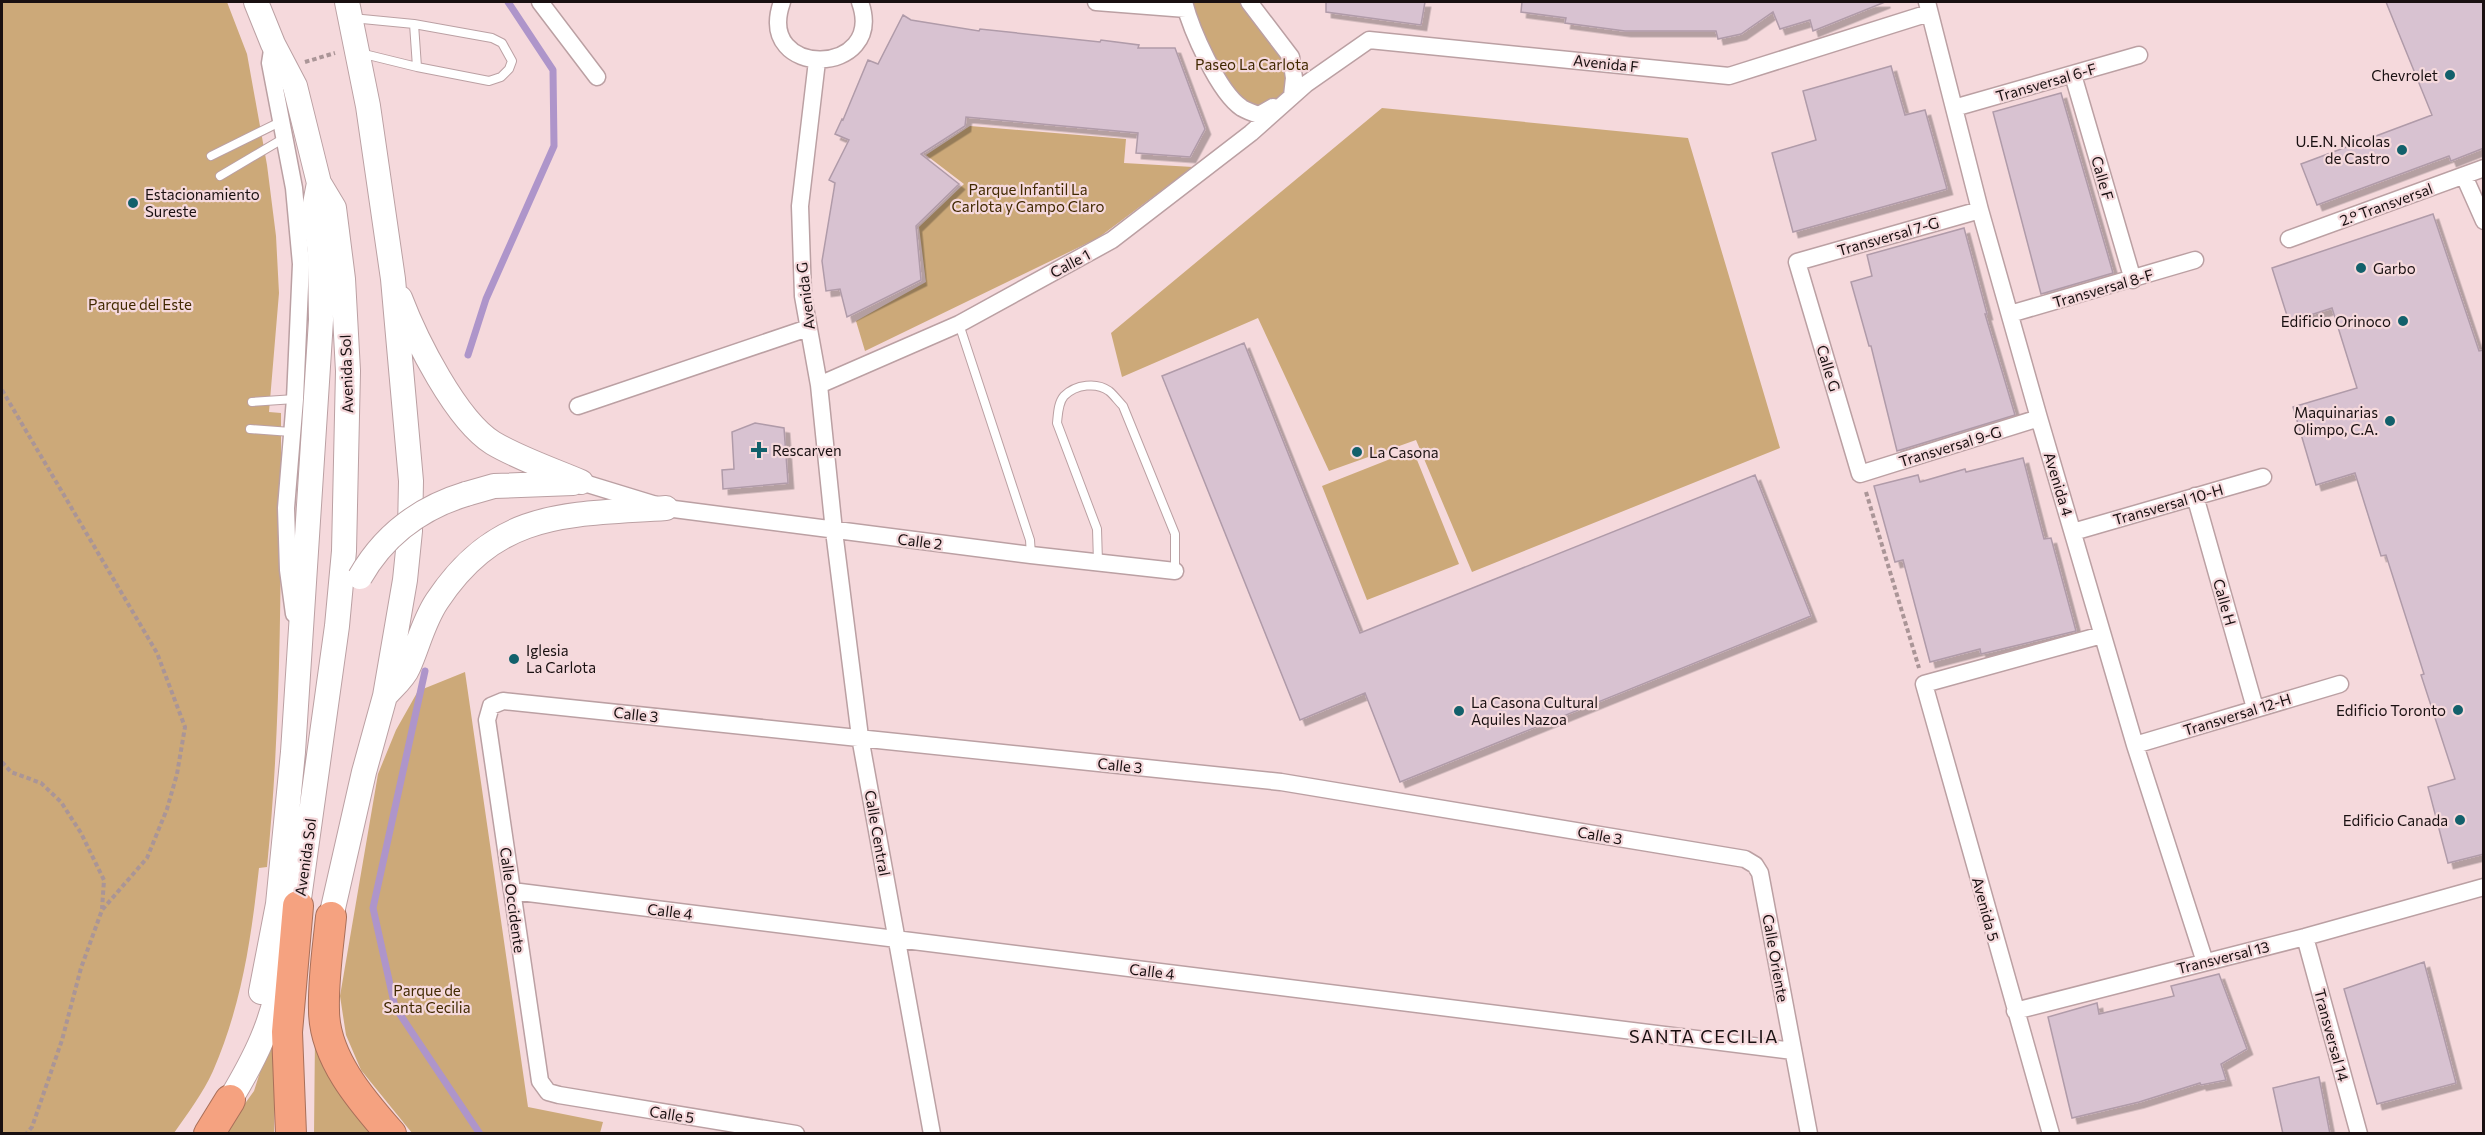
<svg xmlns="http://www.w3.org/2000/svg" width="2485" height="1135" font-family="Commissioner,sans-serif">
<style>
.green{fill:#cca979}
.lines{fill:none;stroke-linecap:round;stroke-linejoin:round}
.stream{stroke:#ae95ca;stroke-width:7}
.building{fill:#d8c2d1;stroke:#b09ba9;stroke-width:1.5;filter:url(#shadow)}
.service-casing{stroke:#bba0a3;stroke-width:10}
.minor-casing{stroke:#bba0a3;stroke-width:19}
.secondary-casing{stroke:#bba0a3;stroke-width:26}
.motorway-casing{stroke:#a86f59;stroke-width:32}
.path{stroke:#aa9597;stroke-width:4;stroke-dasharray:4.5 3;stroke-linecap:butt}
.service{stroke:#fff;stroke-width:8}
.minor{stroke:#fff;stroke-width:16}
.secondary{stroke:#fff;stroke-width:24}
.motorway{stroke:#f5a280;stroke-width:30}
.secondary-bridge-casing{stroke:#bba0a3;stroke-width:26;stroke-linecap:butt}
.secondary-bridge{stroke:#fff;stroke-width:24}
.poi-dot{fill:#12606b;stroke:#f5d9dc;stroke-width:2}
.labels{text-anchor:middle;dominant-baseline:central;stroke-width:4.5;stroke-linejoin:round;paint-order:stroke}
.street-label{font-size:15px;fill:#191011;stroke:#f5d9dc}
.park-label{font-size:15px;fill:#412900;stroke:#f5d9dc}
.poi-label{font-size:15px;fill:#191011;stroke:#f5d9dc;text-anchor:end}
.quarter-label{font-size:18px;letter-spacing:1.5px;fill:#191011;stroke:#f5d9dc}
</style>
<defs>
<filter id="shadow"><feDropShadow dx="5.5" dy="5.5" stdDeviation="0" flood-color="#0004"/></filter>
</defs>
<rect width="100%" height="100%" fill="#f5d9dc"/>
<path class="green" d="M2,2H227L247,54L267,165L276,236L279,293L269,412L281,413C281,564 282,717 267,867L259,868C251,939 242,1004 213,1071C203,1093 188,1113 174,1133L2,1134Z
M1184,2H1249L1281,41L1292,96L1259,115L1241,107Z
M1382,108L1688,138L1780,448L1472,572L1416,440L1329,471L1258,318L1122,377L1111,333Z
M970,126L1126,139L1124,163L1193,167L1098,238L865,351L856,321L926,282L919,227L964,184L926,155Z
M1413,450L1459,564L1367,600L1322,486Z
M465,672L528,1107L603,1122L600,1133H412L361,1070L346,1035L340,996L378,774L396,730L418,691Z
M276,1022L274,1133L223,1134L254,1091Z
M315,1036L375,1133L314,1134Z"/>
<g class="lines">
<path class="stream" d="M468,355L486,299L554,146L553,70L508,2
M425,671L373,908L395,1007L480,1134"/>
</g>
<path class="building" d="M1326,2H1425L1421,25L1326,12Z
M1522,2H1885L1813,31L1810,20L1780,29L1773,12L1741,34L1718,39L1716,31H1625L1565,23L1566,18L1521,12Z
M2386,2H2484V148L2451,161L2449,156L2317,205L2301,164L2432,115Z
M903,15L911,20L979,31L980,29L1100,42L1101,40L1139,45L1138,48H1175L1205,129L1190,157L1136,153L1138,133L966,117L965,126L921,154L959,184L916,226L921,280L847,317L840,289L826,291L822,261L835,183L829,180L849,140L835,134L842,119L843,120L868,60L878,64Z
M1891,66L1905,115L1925,110L1947,189L1793,232L1772,153L1816,140L1803,91Z
M2061,93L2113,273L2041,294L1993,112Z
M2433,214L2479,351L2484,350V854L2448,863L2428,787L2455,779L2421,675L2424,674L2386,555L2381,556L2355,473L2316,485L2293,407L2357,388L2332,308L2289,322L2272,268Z
M1964,228L1987,314H1985L2015,415L1897,451L1871,346H1869L1851,282L1872,276L1867,255Z
M1244,343L1360,633L1755,475L1811,616L1400,782L1365,693L1300,720L1162,376Z
M755,423L784,428L788,483L723,489L722,470L734,469L732,432Z
M2023,458L2044,539L2051,538L2076,631L1981,654L1980,649L1930,662L1903,560L1895,562L1874,486L1918,475L1920,482L1965,469L1966,472Z
M2424,962L2456,1083L2377,1104L2344,989Z
M2219,974L2247,1049L2221,1064L2226,1080L2201,1085L2200,1083L2139,1102L2072,1118L2048,1017L2097,1003L2099,1014L2174,996L2171,986Z
M2319,1077L2330,1134H2283L2273,1088Z"/>
<g class="lines">
<defs>
<path id="service" d="M352,18L414,24L492,38L502,43L512,61L509,69L501,77L489,81L417,67L360,53
M414,24L417,67
M211,156L282,121
M220,176L286,137
M959,324L1030,540L1031,555
M252,402L295,399
M250,429L291,432
M1098,562L1097,529L1057,423C1058,414 1058,403 1064,396C1076,384 1097,382 1109,391C1114,395 1118,401 1123,406L1175,534V571"/>
<path id="minor" d="M540,2L597,77
M782,2C754,80 887,77 860,2
M1096,2L1186,9
M1184,2C1191,29 1218,92 1242,108C1247,111 1253,113 1259,115L1273,107
M1249,2L1291,57L1294,78L1292,96
M1927,2L1980,210L2039,418L2135,745L2205,962
M273,44L270,63L294,188L301,264L295,399L286,508L288,570L294,614
M817,61L800,206L803,296L819,385L834,531L860,737L932,1134
M2073,75L2133,280
M1954,108L2139,55
M2464,176L2484,221
M1980,210L1797,262L1860,474L2039,418
M2289,239L2484,168
M2010,314L2195,260
M819,385L959,324L1112,240L1251,133L1306,84L1369,40L1729,76L1929,13
M578,406L808,328
M581,482L666,508L1031,555L1175,571
M2195,496L2255,708
M2073,532L2263,477
M2135,745L2340,684
M512,891L1793,1051
M2305,937L2359,1134
M2015,1011L2305,937L2484,887
M796,1134L559,1095L548,1092L540,1081L487,720L491,706L503,701L1281,782L1745,859L1755,865L1760,873L1809,1134
M2051,1134L1924,684L2102,635"/>
<path id="secondary" d="M256,2L273,44L295,86L319,183L334,208L343,279L348,371L344,551L337,626L298,906L288,921
M400,298C416,340 456,420 493,443C520,459 553,470 581,482
M466,494L494,486L573,483
M385,696C392,688 404,678 408,668C418,646 423,622 437,601C498,509 568,515 666,508
M331,917L364,772L385,696L405,580L410,531L411,481L393,279L368,106L347,2
M261,992L278,904L293,752L321,320L320,252L314,209L319,183
M230,1100C254,1060 275,1020 280,972"/>
<path id="motorway" d="M331,917C328,948 323,979 324,1010C324,1057 361,1100 391,1134
M209,1134L230,1100
M291,1134L287,1032L298,906"/>
</defs>
<use href="#service" class="service-casing"/>
<use href="#minor" class="minor-casing"/>
<use href="#secondary" class="secondary-casing"/>
<use href="#motorway" class="motorway-casing"/>
<path class="path" d="M305,62L335,53
M2,390L157,653L185,727L177,774L167,809L147,858L102,910L81,968L62,1040L32,1127L26,1134
M1866,492L1919,668
M2,762L11,772L41,783L61,802L81,833L104,880L102,909"/>
<use href="#service" class="service"/>
<use href="#minor" class="minor"/>
<use href="#secondary" class="secondary"/>
<use href="#motorway" class="motorway"/>
<defs>
<path id="secondary-bridge" d="M360,577C384,535 420,508 466,494"/>
</defs>
<use href="#secondary-bridge" class="secondary-bridge-casing"/>
<use href="#secondary-bridge" class="secondary-bridge"/>
</g>
<g class="poi-dot">
<circle cx="2450" cy="75" r="6"/>
<circle cx="2402" cy="150" r="6"/>
<circle cx="133" cy="203" r="6"/>
<circle cx="2361" cy="268" r="6"/>
<circle cx="2403" cy="321" r="6"/>
<circle cx="2390" cy="421" r="6"/>
<path d="M756 441h6v6h6v6h-6v6h-6v-6h-6v-6h6z"/>
<circle cx="1357" cy="452" r="6"/>
<circle cx="514" cy="659" r="6"/>
<circle cx="2458" cy="710" r="6"/>
<circle cx="1459" cy="711" r="6"/>
<circle cx="2460" cy="820" r="6"/>
</g>
<g class="labels">
<g class="street-label">
<text transform="translate(1606 63) rotate(6)">Avenida F</text>
<text transform="translate(2046 82) rotate(-16)">Transversal 6-F</text>
<text transform="translate(2103 178) rotate(74)">Calle F</text>
<text transform="translate(2386 204) rotate(-20)">2.° Transversal</text>
<text transform="translate(1888 236) rotate(-16)">Transversal 7-G</text>
<text transform="translate(1070 263) rotate(-28)">Calle 1</text>
<text transform="translate(2103 288) rotate(-16)">Transversal 8-F</text>
<text transform="translate(805 296) rotate(-97)">Avenida G</text>
<text transform="translate(1829 368) rotate(73)">Calle G</text>
<text transform="translate(346 374) rotate(-92)">Avenida Sol</text>
<text transform="translate(1950 446) rotate(-17)">Transversal 9-G</text>
<text transform="translate(2059 484) rotate(73)">Avenida 4</text>
<text transform="translate(2168 504) rotate(-16)">Transversal 10-H</text>
<text transform="translate(920 541) rotate(7)">Calle 2</text>
<text transform="translate(2225 602) rotate(74)">Calle H</text>
<text transform="translate(636 714) rotate(6)">Calle 3</text>
<text transform="translate(2237 714) rotate(-17)">Transversal 12-H</text>
<text transform="translate(1120 765) rotate(6)">Calle 3</text>
<text transform="translate(878 833) rotate(80)">Calle Central</text>
<text transform="translate(1600 835) rotate(10)">Calle 3</text>
<text transform="translate(305 857) rotate(-82)">Avenida Sol</text>
<text transform="translate(513 900) rotate(82)">Calle Occidente</text>
<text transform="translate(1986 909) rotate(75)">Avenida 5</text>
<text transform="translate(670 911) rotate(7)">Calle 4</text>
<text transform="translate(2223 957) rotate(-14)">Transversal 13</text>
<text transform="translate(1776 958) rotate(80)">Calle Oriente</text>
<text transform="translate(1152 971) rotate(7)">Calle 4</text>
<text transform="translate(2332 1035) rotate(75)">Transversal 14</text>
<text transform="translate(672 1114) rotate(9)">Calle 5</text>
</g>
<g class="park-label">
<text x="1252" y="64">Paseo La Carlota</text>
<text x="1028" y="189">Parque Infantil La<tspan x="1028" dy="17">Carlota y Campo Claro</tspan></text>
<text x="140" y="304">Parque del Este</text>
<text x="427" y="990">Parque de<tspan x="427" dy="17">Santa Cecilia</tspan></text>
</g>
<g class="poi-label">
<text x="2438" y="75">Chevrolet</text>
<text x="2390" y="141">U.E.N. Nicolas<tspan x="2390" dy="17">de Castro</tspan></text>
<text x="145" y="194" text-anchor="start">Estacionamiento<tspan x="145" dy="17">Sureste</tspan></text>
<text x="2373" y="268" text-anchor="start">Garbo</text>
<text x="2391" y="321">Edificio Orinoco</text>
<text x="2378" y="412">Maquinarias<tspan x="2378" dy="17">Olimpo, C.A.</tspan></text>
<text x="772" y="450" text-anchor="start">Rescarven</text>
<text x="1369" y="452" text-anchor="start">La Casona</text>
<text x="526" y="650" text-anchor="start">Iglesia<tspan x="526" dy="17">La Carlota</tspan></text>
<text x="1471" y="702" text-anchor="start">La Casona Cultural<tspan x="1471" dy="17">Aquiles Nazoa</tspan></text>
<text x="2446" y="710">Edificio Toronto</text>
<text x="2448" y="820">Edificio Canada</text>
</g>
<g class="quarter-label">
<text x="1704" y="1036">SANTA CECILIA</text>
</g>
</g>
<rect width="2485" height="1135" fill="none" stroke="#191011" stroke-width="6"/>
</svg>
